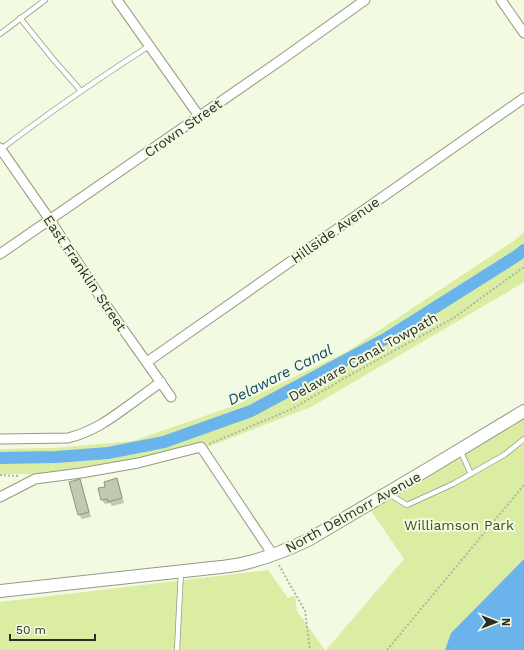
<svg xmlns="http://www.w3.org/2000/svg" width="524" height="650" font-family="'Work Sans',sans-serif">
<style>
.green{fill:#daeda3}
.water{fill:#6bb4eb}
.shadow{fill:#0003}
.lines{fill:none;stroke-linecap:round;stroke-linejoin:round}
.canal{stroke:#6bb4eb;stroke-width:12}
.building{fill:#c2c8b2;stroke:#8e947e}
.lane-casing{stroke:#949a85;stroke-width:6}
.street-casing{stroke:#949a85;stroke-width:11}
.secondary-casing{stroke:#949a85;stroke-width:14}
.path{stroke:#b0b6a3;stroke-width:2;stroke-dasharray:2 2;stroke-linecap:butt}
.lane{stroke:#fff;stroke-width:4.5}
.street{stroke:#fff;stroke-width:9}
.secondary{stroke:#fff;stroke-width:12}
.labels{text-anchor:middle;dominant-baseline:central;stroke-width:4;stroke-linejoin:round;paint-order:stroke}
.street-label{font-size:14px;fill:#2b2e25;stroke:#f3fae2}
.park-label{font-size:14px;fill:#414d11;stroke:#f3fae2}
.water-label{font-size:15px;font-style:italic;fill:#12496d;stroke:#f3fae2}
</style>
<rect width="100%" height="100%" fill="#f3fae2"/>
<path class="green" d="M524,232V282L521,284L311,407L184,456L84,474H0V449L54,448L133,441L236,405L348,351L515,240Z
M524,408V559L451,633L445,650H326L404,559L367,505Z
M268,570L288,598L295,595L297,611L325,650H0V602Z"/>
<path class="water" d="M524,559V650H445L451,633Z"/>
<path class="shadow" d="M79,480L82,485L91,517L82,519L79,515L71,483Z
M117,480L119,484L124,503L112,506L110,503L105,504L102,500L106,487Z"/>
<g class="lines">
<path class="canal" d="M0,458L56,457L108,453L164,442L251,411L385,339L518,255L524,250"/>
</g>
<path class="building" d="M117,478L122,498L108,502V499L101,500L98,488L105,487L104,482Z
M80,479L89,512L78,515L69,482Z"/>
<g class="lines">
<defs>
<path id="lane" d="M20,18L53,59L81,91
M0,34L45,0
M0,150C48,113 98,79 149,46
M460,450L471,474
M389,494L407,505L453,484L504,455L524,439
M177,650L181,571"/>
<path id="street" d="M117,0L199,116
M501,0L524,33
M0,148L50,220L101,298L171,397
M0,254L281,60L365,0
M147,362L524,98
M0,439L68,438C92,432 109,420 128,406C139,398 150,390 161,382
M0,497L35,479L81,473L138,463L201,447L273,555"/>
<path id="secondary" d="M0,591L221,567C230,566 240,565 249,562C270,557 289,549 308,540L428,469L524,411"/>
</defs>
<use href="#lane" class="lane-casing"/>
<use href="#street" class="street-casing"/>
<use href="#secondary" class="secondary-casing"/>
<path class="path" d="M209,444L292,409L350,375L452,319L524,267
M0,475L19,476
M279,565L305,611L310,650
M387,650L524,485"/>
<use href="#lane" class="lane"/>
<use href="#street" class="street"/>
<use href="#secondary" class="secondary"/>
</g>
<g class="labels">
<g class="street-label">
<text transform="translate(183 128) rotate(-35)">Crown Street</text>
<text transform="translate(335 230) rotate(-35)">Hillside Avenue</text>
<text transform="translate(85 273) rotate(56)">East Franklin Street</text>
<text transform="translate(363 357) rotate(-29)">Delaware Canal Towpath</text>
<text transform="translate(353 512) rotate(-29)">North Delmorr Avenue</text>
</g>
<g class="park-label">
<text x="459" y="525">Williamson Park</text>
</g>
<g class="water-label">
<text transform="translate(280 375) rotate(-27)">Delaware Canal</text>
</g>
</g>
<g transform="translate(496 622) rotate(90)" stroke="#f3fae2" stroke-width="3" paint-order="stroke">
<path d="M0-3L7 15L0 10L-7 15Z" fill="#2b2e25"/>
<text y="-6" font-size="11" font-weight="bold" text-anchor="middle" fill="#2b2e25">N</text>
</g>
<path d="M10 634v6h85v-6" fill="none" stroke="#2b2e25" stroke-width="2"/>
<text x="16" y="634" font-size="12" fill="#2b2e25" stroke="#f3fae2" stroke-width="3" paint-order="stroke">50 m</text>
</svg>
